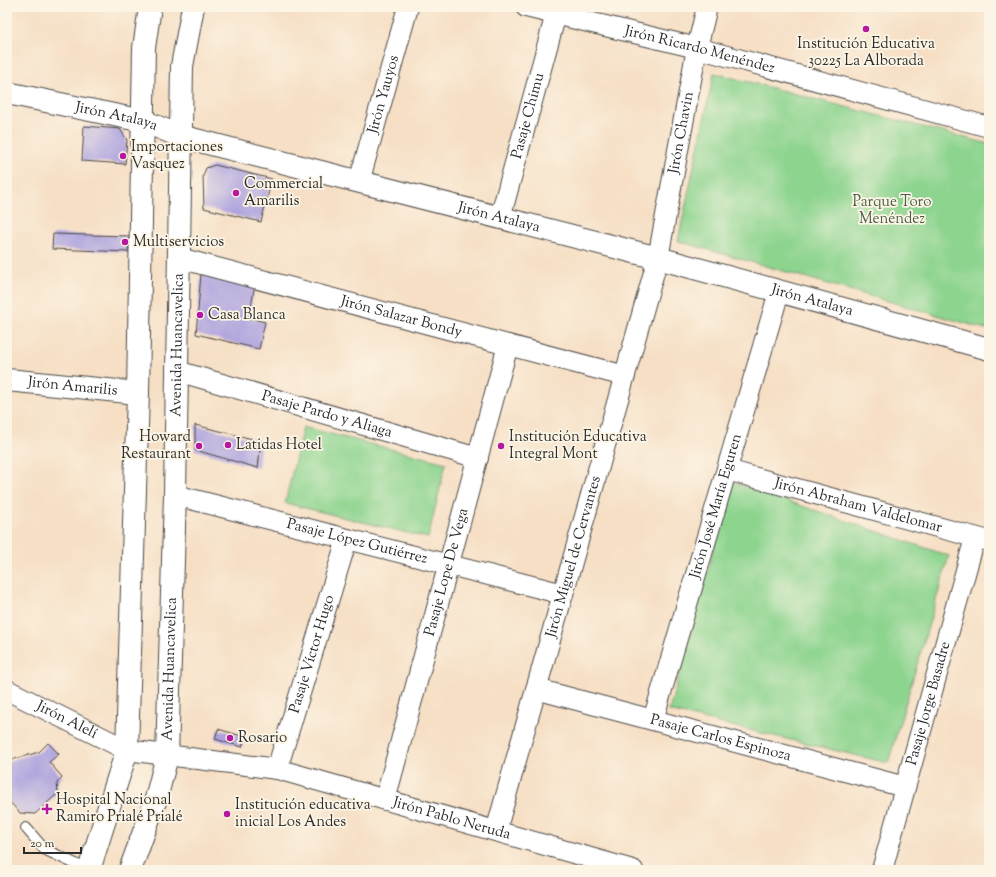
<svg xmlns="http://www.w3.org/2000/svg" width="996" height="877" font-family="'Sorts Mill Goudy',serif">
<style>
.green{fill:#8dd48f;stroke:#5c805d}
.building{fill:#a79cdd}
.lines{fill:none;stroke-linecap:round;stroke-linejoin:round}
.service-casing{stroke:#494642;stroke-width:12}
.minor-casing{stroke:#494642;stroke-width:22}
.tertiary-casing{stroke:#494642;stroke-width:24}
.trunk-casing{stroke:#494642;stroke-width:24}
.service{stroke:#fff;stroke-width:10}
.minor{stroke:#fff;stroke-width:20}
.tertiary{stroke:#fff;stroke-width:22}
.trunk{stroke:#fff;stroke-width:22}
.poi-dot{fill:#b5179e;stroke:#fcf5e5;stroke-width:1.5}
.labels{text-anchor:middle;dominant-baseline:central;stroke-width:3.5;stroke-linejoin:round;paint-order:stroke}
.poi-label{font-size:15px;fill:#2b2b2b;stroke:#fcf5e5;text-anchor:start}
.street-label{font-size:15px;fill:#2b2b2b;stroke:#fcf5e5}
.park-label{font-size:15px;fill:#485e49;stroke:#fcf5e5}
</style>
<rect width="100%" height="100%" fill="#fcf5e5"/>
<filter id="ink" filterUnits="userSpaceOnUse"><feTurbulence type="fractalNoise" baseFrequency=".025" numOctaves="2"/><feDisplacementMap in="SourceGraphic" scale="8" xChannelSelector="R" yChannelSelector="G"/><feConvolveMatrix kernelMatrix="1 2 1 2 8 2 1 2 1" color-interpolation-filters="sRGB"/></filter>
<filter id="wash" filterUnits="userSpaceOnUse"><feTurbulence type="fractalNoise" baseFrequency=".012" numOctaves="4" result="noise"/><feDisplacementMap in="SourceGraphic" scale="16" xChannelSelector="R" yChannelSelector="G"/><feGaussianBlur stdDeviation="0.9" result="paint"/><feColorMatrix in="noise" values="0 0 0 0 0 0 0 0 0 0 0 0 0 0 0 0 0 1.4 0 .05"/><feComposite in="paint" operator="in"/></filter>
<g filter="url(#wash)">
<rect width="100%" height="100%" fill="#f6dfc5"/>
<path class="green" d="M714,73L989,144V330L678,241Z
M303,427L446,463L428,538L285,503Z
M732,482L949,556L888,763L669,711Z"/>
<g id="blocks">
<path class="building" d="M84,126L120,129L127,140L125,164L82,161Z
M215,165L272,179L261,222L204,208L203,176L206,168Z
M53,234L129,236L128,252L52,249Z
M201,274L255,284L249,318L265,322L259,349L196,334Z
M195,425L261,441L258,468L195,450Z
M218,729L245,737L242,747L215,739Z
M48,743L59,754L49,762L62,777L57,783L58,793L35,814L20,813L7,799V764L11,760L39,752Z"/>
</g>
</g>
<g filter="url(#ink)">
<use href="#blocks" fill-opacity="0" stroke="#494642" stroke-width="1"/>
<g class="lines">
<defs>
<path id="service" d="M26,828L44,849L88,870"/>
<g id="minor">
<path id="s1" d="M526,7L697,48L989,127"/>
<path id="s2" d="M359,182L408,7"/>
<path id="s3" d="M500,218L556,14"/>
<path id="s4" d="M179,258L625,376"/>
<path id="s5" d="M177,371L478,458"/>
<path id="s6" d="M727,470L989,541"/>
<path id="s7" d="M175,495L563,594"/>
<path id="s8" d="M536,689L905,787"/>
<path id="s9" d="M7,690L127,750L277,769L633,870"/>
<path id="s10" d="M653,720L779,292"/>
<path id="s11" d="M277,769L347,539"/>
<path id="s12" d="M385,800L508,345"/>
<path id="s13" d="M496,831L658,258L697,48L707,7"/>
<path id="s14" d="M882,870L975,538"/>
</g>
<g id="tertiary">
<path id="s15" d="M7,93L143,121L180,136L658,258L989,349"/>
<path id="s16" d="M7,380L138,393"/>
</g>
<g id="trunk">
<path d="M89,870L127,750L138,393L144,48L150,7"/>
<path id="s17" d="M130,870L156,799L167,756L175,495L182,66L193,7"/>
</g>
</defs>
<use href="#service" class="service-casing"/>
<use href="#minor" class="minor-casing"/>
<use href="#tertiary" class="tertiary-casing"/>
<use href="#trunk" class="trunk-casing"/>
<use href="#service" class="service"/>
<use href="#minor" class="minor"/>
<use href="#tertiary" class="tertiary"/>
<use href="#trunk" class="trunk"/>
</g>
</g>
<g class="poi-dot">
<circle cx="866" cy="29" r="4"/>
<circle cx="123" cy="156" r="4"/>
<circle cx="236" cy="193" r="4"/>
<circle cx="125" cy="242" r="4"/>
<circle cx="200" cy="315" r="4"/>
<circle cx="228" cy="445" r="4"/>
<circle cx="199" cy="446" r="4"/>
<circle cx="501" cy="446" r="4"/>
<circle cx="230" cy="738" r="4"/>
<path d="M45 803h4v4h4v4h-4v4h-4v-4h-4v-4h4z"/>
<circle cx="227" cy="814" r="4"/>
</g>
<g class="labels">
<g class="poi-label">
<text x="866" y="44" text-anchor="middle">Institución Educativa<tspan x="866" dy="17">30225 La Alborada</tspan></text>
<text x="131" y="147">Importaciones<tspan x="131" dy="17">Vasquez</tspan></text>
<text x="244" y="184">Commercial<tspan x="244" dy="17">Amarilis</tspan></text>
<text x="133" y="242">Multiservicios</text>
<text x="208" y="315">Casa Blanca</text>
<text x="191" y="437" text-anchor="end">Howard<tspan x="191" dy="17">Restaurant</tspan></text>
<text x="509" y="437">Institución Educativa<tspan x="509" dy="17">Integral Mont</tspan></text>
<text x="236" y="445">Latidas Hotel</text>
<text x="238" y="738">Rosario</text>
<text x="56" y="800">Hospital Nacional<tspan x="56" dy="17">Ramiro Prialé Prialé</tspan></text>
<text x="235" y="805">Institución educativa<tspan x="235" dy="17">inicial Los Andes</tspan></text>
</g>
<g class="street-label">
<text stroke="none"><textPath href="#s1" startOffset="179">Jirón Ricardo Menéndez</textPath></text>
<text stroke="none"><textPath href="#s2" startOffset="91">Jirón Yauyos</textPath></text>
<text stroke="none"><textPath href="#s3" startOffset="106">Pasaje Chimu</textPath></text>
<text stroke="none"><textPath href="#s15" startOffset="112">Jirón Atalaya</textPath></text>
<text stroke="none"><textPath href="#s13" startOffset="723">Jirón Chavin</textPath></text>
<text stroke="none"><textPath href="#s15" startOffset="508">Jirón Atalaya</textPath></text>
<text stroke="none"><textPath href="#s15" startOffset="832">Jirón Atalaya</textPath></text>
<text stroke="none"><textPath href="#s4" startOffset="230">Jirón Salazar Bondy</textPath></text>
<text stroke="none"><textPath href="#s17" startOffset="531">Avenida Huancavelica</textPath></text>
<text stroke="none"><textPath href="#s16" startOffset="66">Jirón Amarilis</textPath></text>
<text stroke="none"><textPath href="#s5" startOffset="156">Pasaje Pardo y Aliaga</textPath></text>
<text stroke="none"><textPath href="#s10" startOffset="223">Jirón José María Eguren</textPath></text>
<text stroke="none"><textPath href="#s6" startOffset="136">Jirón Abraham Valdelomar</textPath></text>
<text stroke="none"><textPath href="#s7" startOffset="188">Pasaje López Gutiérrez</textPath></text>
<text stroke="none"><textPath href="#s13" startOffset="285">Jirón Miguel de Cervantes</textPath></text>
<text stroke="none"><textPath href="#s12" startOffset="236">Pasaje Lope De Vega</textPath></text>
<text stroke="none"><textPath href="#s11" startOffset="120">Pasaje Víctor Hugo</textPath></text>
<text stroke="none"><textPath href="#s17" startOffset="207">Avenida Huancavelica</textPath></text>
<text stroke="none"><textPath href="#s14" startOffset="173">Pasaje Jorge Basadre</textPath></text>
<text stroke="none"><textPath href="#s9" startOffset="67">Jirón Alelí</textPath></text>
<text stroke="none"><textPath href="#s8" startOffset="191">Pasaje Carlos Espinoza</textPath></text>
<text stroke="none"><textPath href="#s9" startOffset="467">Jirón Pablo Neruda</textPath></text>
</g>
<g class="park-label">
<text x="892" y="202">Parque Toro<tspan x="892" dy="17">Menéndez</tspan></text>
</g>
</g>
<rect width="996" height="877" fill="none" stroke="#fcf5e5" stroke-width="24"/>
<path d="M24 847v6h57v-6" fill="none" stroke="#2b2b2b" stroke-width="2"/>
<text x="30" y="847" font-size="12" fill="#2b2b2b" stroke="#fcf5e5" stroke-width="3" paint-order="stroke">20 m</text>
</svg>
